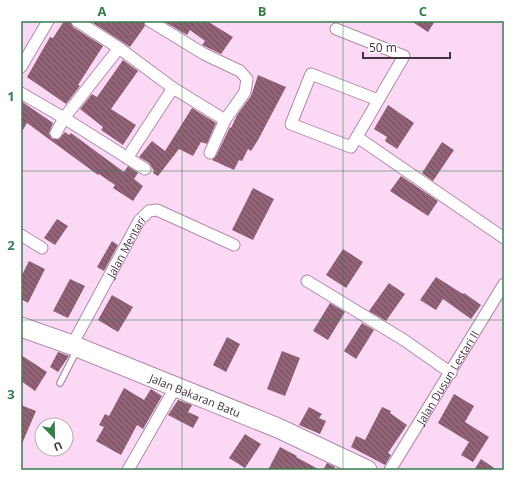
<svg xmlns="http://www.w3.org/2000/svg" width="525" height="491" font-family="'Open Sans',sans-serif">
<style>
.building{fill:url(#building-back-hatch)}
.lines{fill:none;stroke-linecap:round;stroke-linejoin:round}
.service-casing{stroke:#b28aac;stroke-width:8}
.minor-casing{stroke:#b28aac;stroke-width:13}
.trunk-casing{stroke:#b28aac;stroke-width:21}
.service{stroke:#fff;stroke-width:5.5}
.minor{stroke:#fff;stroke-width:11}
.trunk{stroke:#fff;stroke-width:19}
.grid{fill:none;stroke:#347e4c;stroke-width:1;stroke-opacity:0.55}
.labels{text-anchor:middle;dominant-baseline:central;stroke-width:4;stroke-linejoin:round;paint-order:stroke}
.street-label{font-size:11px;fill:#433341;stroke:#fff}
.neatline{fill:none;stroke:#347e4c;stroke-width:1.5}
.grid-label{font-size:13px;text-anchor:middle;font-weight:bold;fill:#347e4c}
</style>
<defs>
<pattern id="building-back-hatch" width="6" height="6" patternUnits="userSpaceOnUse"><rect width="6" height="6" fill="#926377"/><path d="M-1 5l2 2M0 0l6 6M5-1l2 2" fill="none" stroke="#724e5e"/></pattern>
</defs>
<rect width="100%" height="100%" fill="#fbd9f5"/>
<path class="building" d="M64,21H70L73,27L103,46L78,85L80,86L66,104L27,77L50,37L53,38Z
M90,21H143L145,26L130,47Z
M163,21H207L233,37L221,54L202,45L205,41L190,30L187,35Z
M411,21H435L428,32Z
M123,60L138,71L111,109L136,125L123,145L101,130L103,127L80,109L92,94L97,97Z
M258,75L286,87L258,140L251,151L248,149L242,161L239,160L234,170L212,160L216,156L230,127L231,128L237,115L251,96Z
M21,101L53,123L49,133L52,139H59L65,132L69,135L71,133L124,172L128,166L138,173L134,179L143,186L133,201L113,188L115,185L99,174L98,175L27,123L21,133Z
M388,105L414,123L397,149L385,141L387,137L374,129Z
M192,108L216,123L207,144L201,142L193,156L179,149L158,176L153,173L154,171L149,163L139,157L152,141L165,151Z
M442,142L454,150L433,181L422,173Z
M401,176L438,201L428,216L390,191Z
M253,188L274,199L253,240L232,230Z
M57,219L68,226L55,245L44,238Z
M112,241L118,245L104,271L97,267Z
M343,249L363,262L346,288L326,275Z
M29,261L45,269L28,303L21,299V277Z
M436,277L463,294L464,293L481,305L471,319L443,299L436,310L420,300Z
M70,279L85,286L68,318L53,311Z
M389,283L405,294L386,321L369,311Z
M112,295L133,307L118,332L98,320Z
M330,303L345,312L328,340L313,331Z
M362,323L374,330L356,359L344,351Z
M227,337L240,344L226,372L213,365Z
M282,351L300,358L285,396L267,389Z
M58,352L69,356L58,372L50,367Z
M21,355L47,372L35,391L21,381Z
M124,388L144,400L151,389L162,396L143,429L137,425L121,455L96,441L104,427L99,425L105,414L109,416Z
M454,394L474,406L465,422L489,437L473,462L461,455L469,442L438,423Z
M178,400L192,405L188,412L199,417L193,428L168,415Z
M21,405L36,411L21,446Z
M309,407L322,414L319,418L326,421L320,434L299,425Z
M382,407L391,411L390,413L407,425L388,453L391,455L385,465L351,447L356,436L365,440Z
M245,434L261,444L245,468L229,458Z
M280,447L297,456L296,457L320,470H268Z
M481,459L497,470H474Z
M327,463L335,467L334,470H323Z"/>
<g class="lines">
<defs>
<path id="service" d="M60,383L77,350"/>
<g id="minor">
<path d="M77,21L119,48L173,88L225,120"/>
<path d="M150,21L204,54L240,71L247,79L245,92L225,120L210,153"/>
<path d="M336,29L404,56L351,147L291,124L311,74L378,100"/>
<path d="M21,67L48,21"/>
<path d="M21,93L64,118L145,169"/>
<path d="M56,133L64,118L119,48"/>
<path d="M357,137L504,238"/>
<path d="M127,158L173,88"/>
<path d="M21,235L42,248"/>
<path d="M307,281L404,340L451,373"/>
<path id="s1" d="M72,345L139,221L149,211L157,210L234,245"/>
<path d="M128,470L175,388"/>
<path id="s2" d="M390,470L504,284"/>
</g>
<g id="trunk">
<path id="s3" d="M21,327L72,345L278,428L367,470"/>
</g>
</defs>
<use href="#service" class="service-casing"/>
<use href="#minor" class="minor-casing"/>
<use href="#trunk" class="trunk-casing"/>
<use href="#service" class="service"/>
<use href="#minor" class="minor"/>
<use href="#trunk" class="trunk"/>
</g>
<path class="grid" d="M182,21V470M343,21V470M21,171H504M21,320H504"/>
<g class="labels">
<g class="street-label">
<text stroke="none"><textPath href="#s1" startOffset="112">Jalan Mentari</textPath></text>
<text stroke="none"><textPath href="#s2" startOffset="109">Jalan Dusun Lestari II</textPath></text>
<text stroke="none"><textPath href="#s3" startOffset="187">Jalan Bakaran Batu</textPath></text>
</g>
</g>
<rect width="525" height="491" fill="none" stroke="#ffffff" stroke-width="44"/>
<g transform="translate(54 437) rotate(157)"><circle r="19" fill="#ffffff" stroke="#b4adb3"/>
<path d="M0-3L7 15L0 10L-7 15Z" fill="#347e4c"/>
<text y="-6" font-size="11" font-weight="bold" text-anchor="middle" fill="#433341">U</text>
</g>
<path d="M363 52v6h87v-6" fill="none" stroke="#433341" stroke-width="2"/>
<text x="369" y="52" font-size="12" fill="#433341" stroke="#ffffff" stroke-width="3" paint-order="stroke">50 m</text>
<rect x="22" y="22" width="481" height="447" class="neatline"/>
<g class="grid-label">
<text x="102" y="16">A</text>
<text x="262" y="16">B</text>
<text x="423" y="16">C</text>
<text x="11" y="101">1</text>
<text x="11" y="250">2</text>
<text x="11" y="399">3</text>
</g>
</svg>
